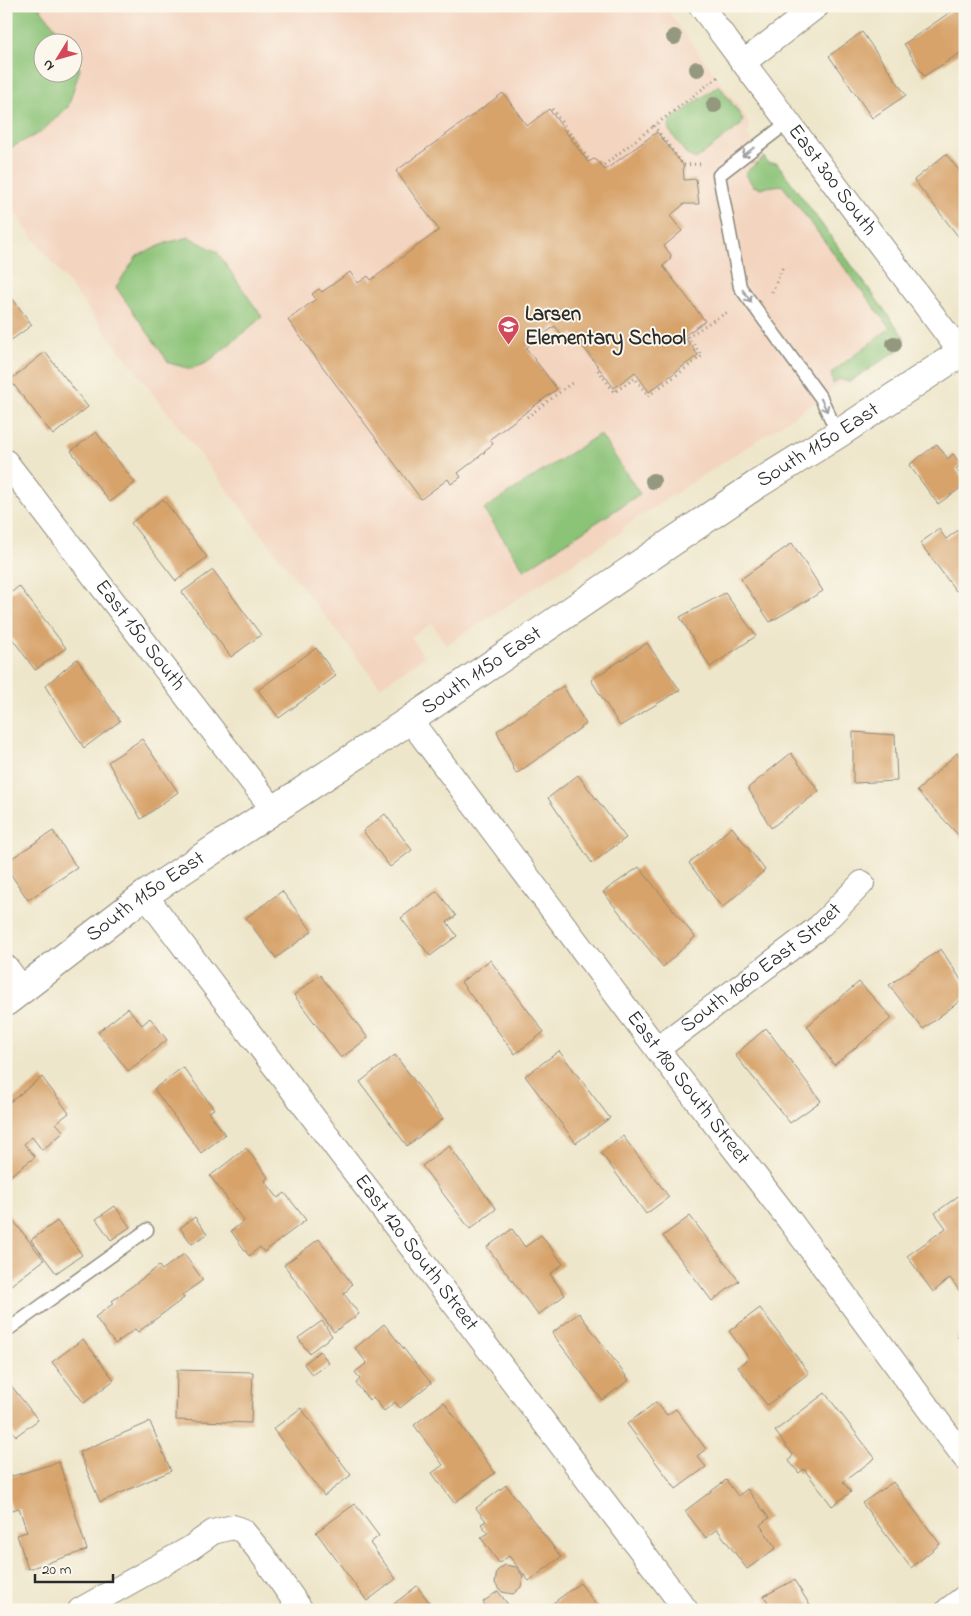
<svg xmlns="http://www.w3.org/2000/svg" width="971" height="1616" font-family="'Indie Flower',sans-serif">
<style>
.built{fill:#f3d4bf;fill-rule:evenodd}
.green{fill:#8bc377;stroke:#5b7751}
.building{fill:#d7a36b}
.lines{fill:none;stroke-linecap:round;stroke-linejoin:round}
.service-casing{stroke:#8c887a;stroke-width:15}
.minor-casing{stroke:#8c887a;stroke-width:26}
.tertiary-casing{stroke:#8c887a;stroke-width:30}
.path{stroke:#8c887a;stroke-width:3;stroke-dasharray:1 4;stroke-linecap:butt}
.service{stroke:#fff;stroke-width:12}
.minor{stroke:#fff;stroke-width:24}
.tertiary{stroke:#fff;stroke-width:28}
.tree{fill:#93987f}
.oneway{stroke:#a0a0a0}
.labels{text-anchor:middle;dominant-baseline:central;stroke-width:4;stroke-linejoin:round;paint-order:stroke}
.street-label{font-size:21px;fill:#2b2b2b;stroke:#fbf7ec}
.poi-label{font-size:21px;font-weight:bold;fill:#2b2b2b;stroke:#fbf7ec;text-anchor:start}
</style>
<rect width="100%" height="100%" fill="#fbf7ec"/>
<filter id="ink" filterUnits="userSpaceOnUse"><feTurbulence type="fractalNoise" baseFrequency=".02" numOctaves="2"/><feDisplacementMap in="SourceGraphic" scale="10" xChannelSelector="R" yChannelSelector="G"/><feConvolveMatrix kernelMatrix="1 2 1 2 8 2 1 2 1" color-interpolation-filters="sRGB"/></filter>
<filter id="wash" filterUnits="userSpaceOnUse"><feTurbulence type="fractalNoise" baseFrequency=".0096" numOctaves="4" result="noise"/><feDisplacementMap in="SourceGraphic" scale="20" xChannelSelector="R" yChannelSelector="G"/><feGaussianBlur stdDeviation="1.12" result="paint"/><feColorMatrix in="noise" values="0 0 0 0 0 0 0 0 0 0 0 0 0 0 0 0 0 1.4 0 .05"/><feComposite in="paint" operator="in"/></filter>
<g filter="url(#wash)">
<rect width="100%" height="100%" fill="#eee6ca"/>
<path class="built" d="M6,6H664L746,116L749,125V132L746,134L768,163H777L901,332L904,337L903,342L900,349L849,382L840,384L790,419L622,528L623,531L446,645L432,623L411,637L424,657L380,687L201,456L6,202ZM42,42H72V72H42Z"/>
<path class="green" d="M6,6H38L66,41L67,42H42V72H72L73,53L80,69L68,107L41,132L6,150Z
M719,85L743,119L741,125L696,159L687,155L669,130L670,121Z
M764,157L768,163H777L904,337L900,349L849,382L839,379L833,384L831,373L890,328L782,185L760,188L753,186L745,173Z
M189,237L217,252L262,317L208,362L191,369L169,363L116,287L137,256L166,243Z
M600,434L640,494L524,570L484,509Z"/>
<g id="blocks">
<path class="building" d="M959,6H965V50L924,76L904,44Z
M862,32L906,95L872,118L829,56Z
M503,93L527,126L549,109L588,162L594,159L598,161L605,170L657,132L683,165L684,180L696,179L699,204H684L670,216L682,231L664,246L671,255L670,260L663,266L705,321L684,336L698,355L649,392L635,372L614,388L573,333L568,337L563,336L555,326L526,348L557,389L490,439L493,444L484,451L485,452L458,473L461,477L451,484L448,479L421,499L288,320L316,299L312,294L319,289L322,292L350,272L358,283L368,276L371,280L439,230L396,171Z
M946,154L965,178V245L914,180Z
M6,290L32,325L6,344Z
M45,352L88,407L53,435L10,380Z
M96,432L135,483L110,502L71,451Z
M937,444L948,459L953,454L961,465L956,469L965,481V485L938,504L909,465Z
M163,499L207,557L176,581L131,523Z
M965,525V584L956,591L920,543L939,529L946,539Z
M792,543L823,591L770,622L741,579Z
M213,570L261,635L231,657L182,592Z
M19,586L66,648L35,670L6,630V597Z
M725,593L756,636L710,667L680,617Z
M647,643L680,690L620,726L591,680Z
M316,648L336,676L279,718L258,690Z
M77,659L120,721L84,748L45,686Z
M563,686L586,724L516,774L497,731Z
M853,732L895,735L897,781L853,783Z
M142,739L178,792L141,819L108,762Z
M791,753L819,791L771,828L748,788Z
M957,753L965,762V842L917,791Z
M578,775L626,838L592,863L548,798Z
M385,814L412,850L390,867L363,831Z
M732,827L765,870L722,908L689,863Z
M53,831L77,868L28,900L6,867V862Z
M639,867L695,937L663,967L603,892Z
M282,891L312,931L276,958L246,918Z
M437,891L456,916L447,922L457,936L430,956L401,918Z
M941,949L965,986V997L923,1029L889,985Z
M490,960L544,1032L515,1054L461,982Z
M320,975L368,1038L341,1058L294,995Z
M859,982L892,1018L834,1065L807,1026Z
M128,1008L142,1025L150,1018L167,1040L128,1071L98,1032Z
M766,1028L821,1101L790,1123L735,1055Z
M559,1051L610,1118L576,1143L525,1076Z
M395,1055L443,1119L407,1146L360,1082Z
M183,1067L214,1109L209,1112L225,1135L201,1153L154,1089Z
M42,1077L69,1113L56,1123L64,1132L42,1150L32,1137L24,1144L35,1157L6,1179V1105Z
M623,1136L669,1197L646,1214L601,1153Z
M449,1146L496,1209L470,1229L422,1166Z
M246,1148L268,1177L265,1181L278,1198L285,1193L306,1220L264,1252L260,1247L249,1256L231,1231L244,1221L210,1176Z
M965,1191V1298L950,1278L933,1292L907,1256L946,1228L935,1213Z
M115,1206L130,1227L111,1240L96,1219Z
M6,1211L44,1260L11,1285L6,1279Z
M690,1216L739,1281L712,1301L663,1236Z
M195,1217L207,1234L192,1244L180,1228Z
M57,1221L82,1255L56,1273L31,1240Z
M512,1229L525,1247L541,1235L563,1264L550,1274L565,1295L538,1315L487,1247Z
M319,1239L352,1284L344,1294L359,1314L334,1332L284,1265Z
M184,1254L203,1280L182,1295L184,1298L138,1332L135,1329L115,1344L95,1317L114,1303L112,1301L159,1266L162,1270Z
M760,1308L809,1373L767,1405L738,1367L749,1358L729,1331Z
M579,1313L629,1380L602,1400L552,1333Z
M322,1321L332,1336L309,1353L298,1338Z
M384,1324L431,1383L400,1408L395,1402L384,1411L373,1397L369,1400L356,1383L360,1379L355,1372L367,1363L355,1348Z
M965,1330V1346L957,1336Z
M83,1339L114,1380L84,1403L52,1362Z
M320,1351L329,1363L312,1375L304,1364Z
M177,1370L253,1372L251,1423L176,1420Z
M6,1379L38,1420L16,1436L6,1423Z
M825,1393L875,1458L843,1482L851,1492L832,1506L804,1469L799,1473L789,1461L793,1455L775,1431Z
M444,1402L495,1473L454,1503L432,1473L443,1465L414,1425Z
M656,1402L667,1415L676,1409L706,1449L697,1456L706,1467L676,1489L627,1424Z
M301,1408L351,1475L324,1496L273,1429Z
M150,1422L171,1471L100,1502L79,1452Z
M59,1462L87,1550L28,1569L17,1535L27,1532L19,1508L12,1510L6,1491V1478Z
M726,1480L738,1496L747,1489L769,1518L760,1525L776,1548L747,1569L717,1529L706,1538L685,1511Z
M893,1482L940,1544L911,1568L862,1503Z
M506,1485L561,1557L529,1581L509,1556L499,1563L481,1538L488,1533L481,1524L486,1521L476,1508Z
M355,1504L379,1536L370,1543L396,1579L367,1601L316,1532Z
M505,1565L516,1567L523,1576L521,1587L513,1594L502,1592L495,1583L497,1571Z
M794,1580L813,1610H773L764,1596Z
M580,1583L600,1610H552L549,1606Z
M417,1586L435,1610H386Z
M498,1591L512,1610H488L483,1602Z
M223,1603L226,1610H212Z"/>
</g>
</g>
<g filter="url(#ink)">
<use href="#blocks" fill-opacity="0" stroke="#8c887a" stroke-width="1"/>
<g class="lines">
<defs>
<path id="service" d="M787,123L719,175L740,287L821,398L838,434
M6,1331L147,1230"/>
<g id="minor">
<path id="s1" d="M701,6L965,358"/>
<path d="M744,62L817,6"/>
<path id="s2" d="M6,462L273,809"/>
<path id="s3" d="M410,720L657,1049L790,1221L965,1458"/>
<path id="s4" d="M145,895L686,1610"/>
<path d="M6,967L23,990"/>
<path id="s5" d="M657,1049L819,927L862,883"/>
<path d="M80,1610L189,1549L213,1532L233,1527L243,1531L261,1553L301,1610"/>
<path d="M948,1610L965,1597"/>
</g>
<g id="tertiary">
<path id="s6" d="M6,1002L145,895L410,720L756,485L838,434L965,350"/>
</g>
</defs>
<use href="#service" class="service-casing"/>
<use href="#minor" class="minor-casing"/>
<use href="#tertiary" class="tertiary-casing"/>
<path class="path" d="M552,109L590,161
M700,164L683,165L654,126L718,77
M604,165L654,126
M772,292L783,267
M598,370L614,392L635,378L648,396L702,356L688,337L707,324L728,312
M527,417L573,382"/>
<use href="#service" class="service"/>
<use href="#minor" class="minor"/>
<use href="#tertiary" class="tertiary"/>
</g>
<g class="tree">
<circle cx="674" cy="37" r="8"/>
<circle cx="697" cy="69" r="8"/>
<circle cx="714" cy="105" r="8"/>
<circle cx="894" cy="344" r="8"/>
<circle cx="653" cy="481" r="8"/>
</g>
<defs><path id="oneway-shaft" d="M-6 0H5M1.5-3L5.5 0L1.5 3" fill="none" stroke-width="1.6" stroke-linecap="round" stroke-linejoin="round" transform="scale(1.25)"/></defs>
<g class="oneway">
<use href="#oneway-shaft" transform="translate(748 152) rotate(143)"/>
<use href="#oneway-shaft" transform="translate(747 296) rotate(55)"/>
<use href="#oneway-shaft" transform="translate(824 405) rotate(64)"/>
</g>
</g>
<defs>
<symbol id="school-pin" viewBox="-11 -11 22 30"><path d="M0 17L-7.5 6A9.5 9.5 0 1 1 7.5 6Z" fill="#d1495b" stroke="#fbf7ec"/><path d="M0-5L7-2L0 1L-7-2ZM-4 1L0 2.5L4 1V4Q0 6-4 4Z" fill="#fff"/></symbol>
</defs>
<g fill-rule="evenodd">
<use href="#school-pin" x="496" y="314" width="25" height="34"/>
</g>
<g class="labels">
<g class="street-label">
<text stroke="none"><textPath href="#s1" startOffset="218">East 300 South</textPath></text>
<text stroke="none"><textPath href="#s6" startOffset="985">South 1150 East</textPath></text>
<text stroke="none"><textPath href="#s2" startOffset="219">East 150 South</textPath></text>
<text stroke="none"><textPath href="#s6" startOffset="580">South 1150 East</textPath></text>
<text stroke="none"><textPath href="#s6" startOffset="175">South 1150 East</textPath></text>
<text stroke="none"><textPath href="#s5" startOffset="132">South 1060 East Street</textPath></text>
<text stroke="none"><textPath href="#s3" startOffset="461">East 180 South Street</textPath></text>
<text stroke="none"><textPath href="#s4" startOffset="449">East 120 South Street</textPath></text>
</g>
<g class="poi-label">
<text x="525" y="315">Larsen<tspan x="525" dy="24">Elementary School</tspan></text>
</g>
</g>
<rect width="971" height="1616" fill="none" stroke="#fbf7ec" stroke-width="25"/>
<g transform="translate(58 58) rotate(233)"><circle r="24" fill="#fbf7ec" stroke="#a8a59f"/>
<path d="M0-4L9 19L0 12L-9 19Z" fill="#d1495b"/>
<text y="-8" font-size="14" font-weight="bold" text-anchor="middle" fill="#2b2b2b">N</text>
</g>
<path d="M35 1574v8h78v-8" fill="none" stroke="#2b2b2b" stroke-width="2.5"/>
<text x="42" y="1574" font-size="15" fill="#2b2b2b" stroke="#fbf7ec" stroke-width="4" paint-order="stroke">20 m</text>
</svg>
